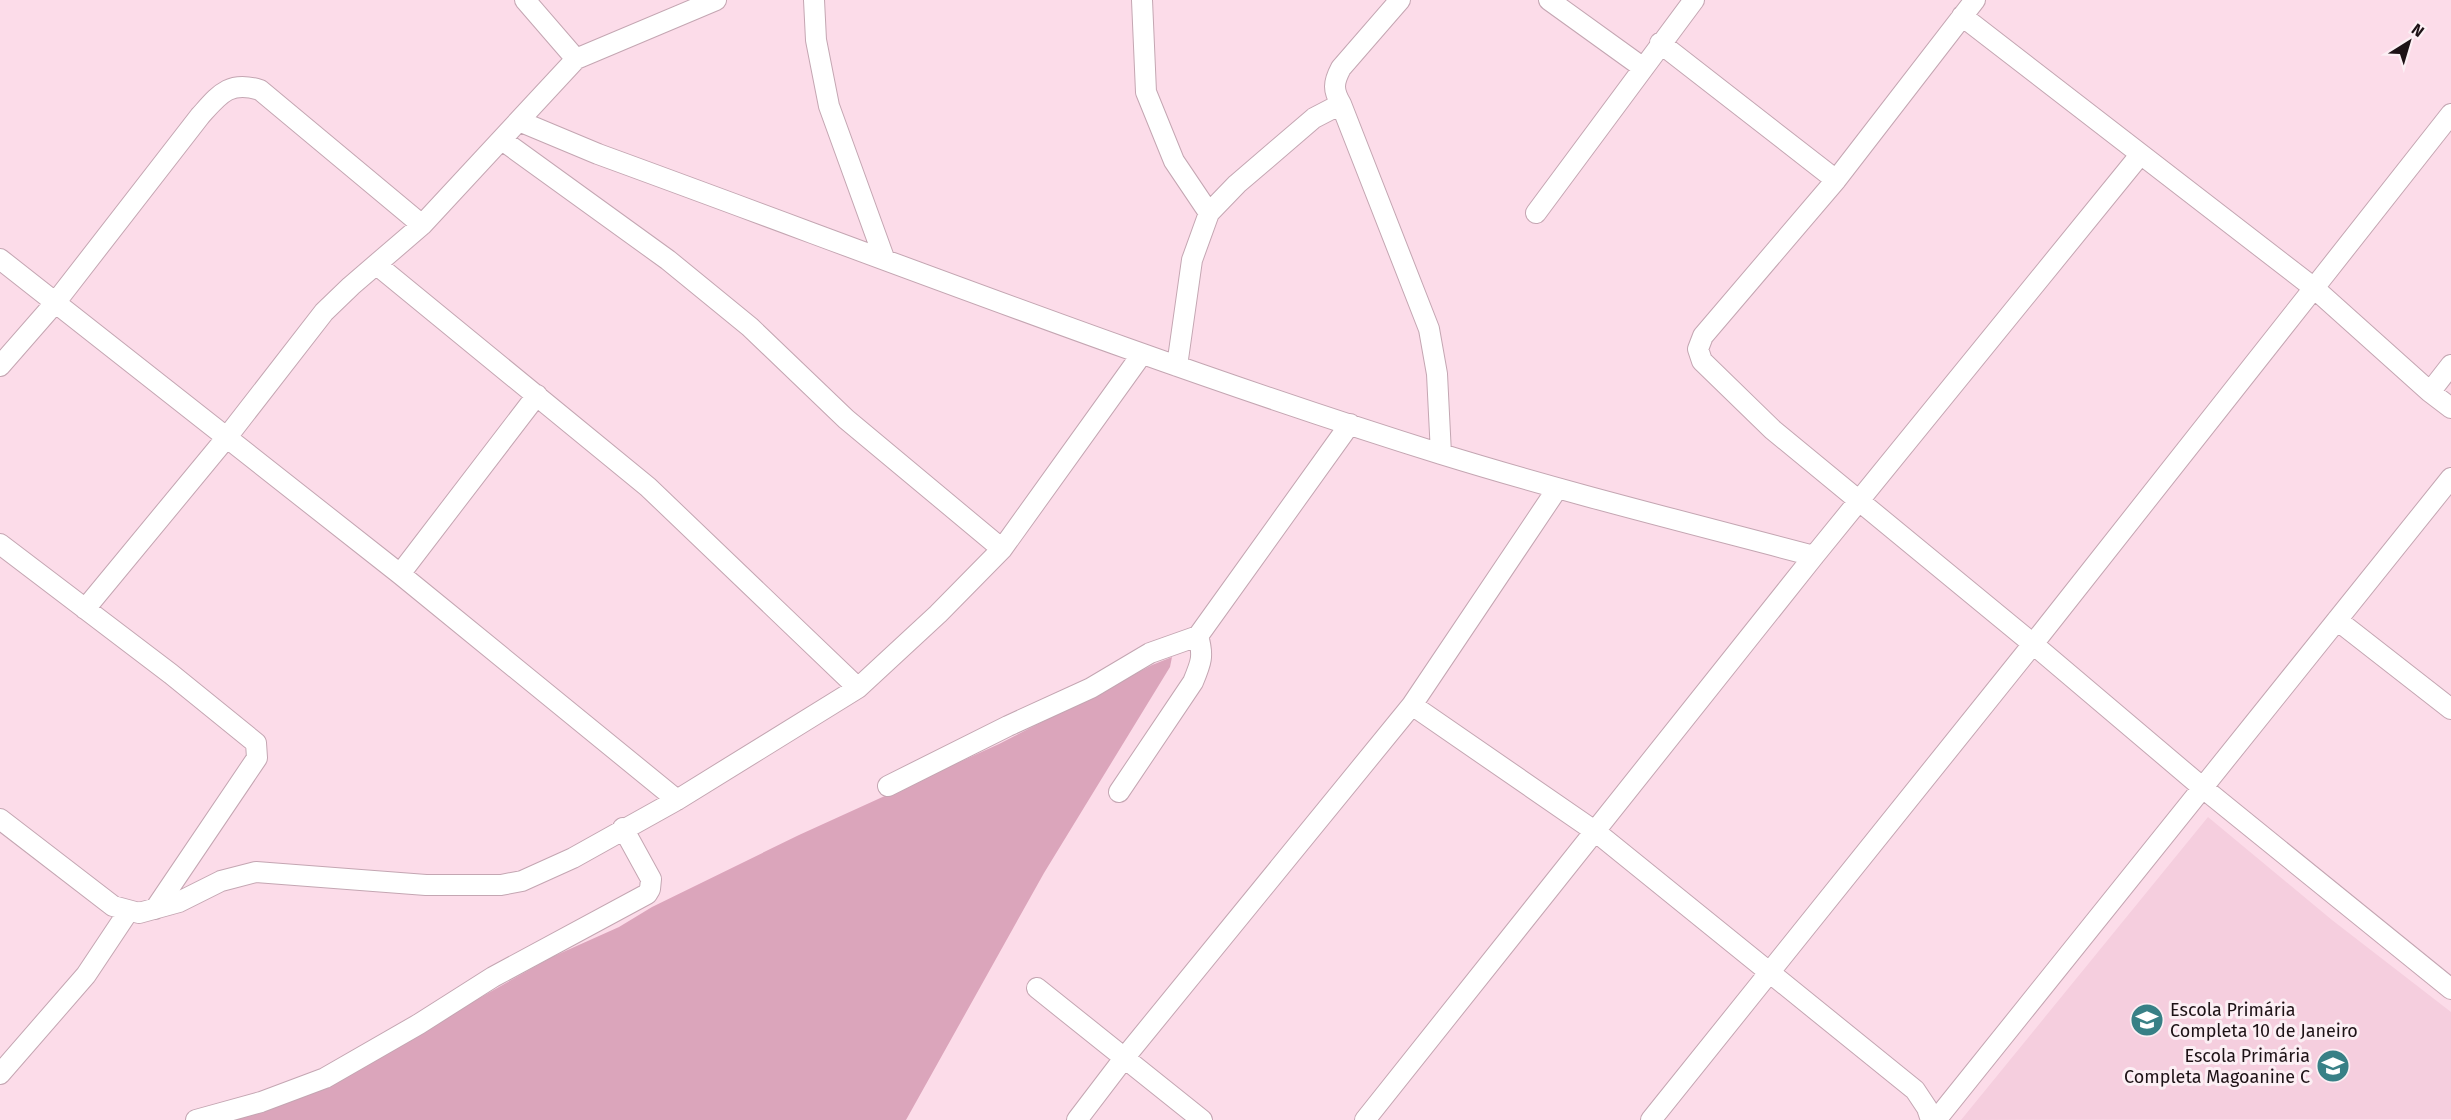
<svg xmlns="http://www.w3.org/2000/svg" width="2451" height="1120" font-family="'Fira Sans',sans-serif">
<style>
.built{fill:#f5cede}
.forest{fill:#dba5bb}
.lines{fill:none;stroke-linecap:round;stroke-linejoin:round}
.minor-casing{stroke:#c4a6b2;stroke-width:22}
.minor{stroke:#fff;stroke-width:20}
.labels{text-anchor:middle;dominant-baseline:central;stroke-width:6;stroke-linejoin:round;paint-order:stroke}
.poi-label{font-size:18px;fill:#1d1216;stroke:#fceff4;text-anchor:start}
</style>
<rect width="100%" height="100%" fill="#fcdce9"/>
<path class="built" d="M2208,817L2332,920L2451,1012V1119L1961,1120Z"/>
<path class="forest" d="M1172,657L1170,667L1044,873L906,1120H232L460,1009L552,957L619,927L652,907L799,835L999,744L1152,665Z"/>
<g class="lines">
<defs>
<path id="minor" d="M525,0L576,59
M814,0L816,40L829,106L884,258
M1142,0L1146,92L1174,161L1209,213
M1400,0L1341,68C1333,83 1333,90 1341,104L1429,329L1437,374L1441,454
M1549,0L1642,67
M1975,0L1836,180L1703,336L1698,349L1702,361L1773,430L2033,644L2203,788L2451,989
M1660,43L1836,180
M2451,114L2314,288L2430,392L2451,408
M519,121L598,154C878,256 1156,365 1441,454C1564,492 1689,523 1814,556
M502,140L668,260L750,327L846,419L1002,549
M1536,213L1694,0
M0,259L400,574L677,800
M377,265L648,487L858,688
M0,366L55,303L200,116C219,95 229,80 260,90L422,225
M1177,366L1192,260L1209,213L1237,184L1314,118L1341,104
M2430,392L2451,365
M0,544L171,674L256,743L257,758L155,909
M400,574L537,395
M85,609L227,437L324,312L351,286L422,225L576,59L716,0
M2337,620L2451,709
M1412,705L1596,832L1915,1090L1927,1108L1931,1120
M888,786L1008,726L1091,688L1150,653L1198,636L1350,424
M1119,792L1193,682C1201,663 1204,656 1198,636
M0,819L113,906L139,913L179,902L221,881L256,872L426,885H501L522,881L573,858L677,800L858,688L938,614L1002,549L1142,354
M1037,988L1202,1120
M0,1074L86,975L128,912
M196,1120L261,1102L325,1078L419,1024L493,977L647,894L650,889L651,879L623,828
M1077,1120L1125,1057L1412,705L1557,489
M1365,1120L1814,556L2140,155
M1651,1120L2033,644L2314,288L1962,16
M1936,1120L2451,478"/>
</defs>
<use href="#minor" class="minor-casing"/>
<use href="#minor" class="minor"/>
</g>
<defs>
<symbol id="school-disc" viewBox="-11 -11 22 22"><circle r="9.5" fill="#388086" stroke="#fceff4"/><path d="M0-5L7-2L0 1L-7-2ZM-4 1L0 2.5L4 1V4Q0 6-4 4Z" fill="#fff"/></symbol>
</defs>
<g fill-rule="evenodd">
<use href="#school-disc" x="2128" y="1001" width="38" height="38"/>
<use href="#school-disc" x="2314" y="1047" width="38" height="38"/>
</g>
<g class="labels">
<g class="poi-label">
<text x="2170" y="1010">Escola Primária<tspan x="2170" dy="21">Completa 10 de Janeiro</tspan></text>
<text x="2310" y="1056" text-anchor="end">Escola Primária<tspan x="2310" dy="21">Completa Magoanine C</tspan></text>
</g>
</g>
<g transform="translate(2409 42) rotate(37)" stroke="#fceff4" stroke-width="4.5" paint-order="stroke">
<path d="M0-4.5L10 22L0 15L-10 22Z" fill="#1d1216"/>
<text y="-9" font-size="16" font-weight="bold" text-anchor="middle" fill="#1d1216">N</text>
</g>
</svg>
